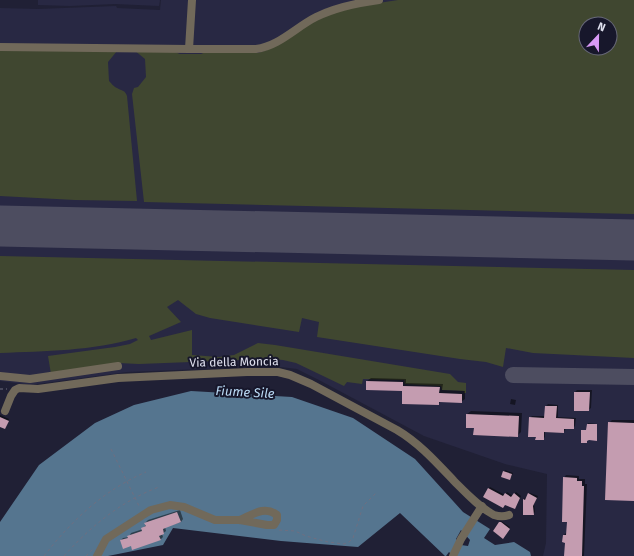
<svg xmlns="http://www.w3.org/2000/svg" width="634" height="556" font-family="'Fira Sans',sans-serif">
<style>
.built{fill:#282843;fill-rule:evenodd}
.green{fill:#404730;fill-rule:evenodd}
.water{fill:#55758f;fill-rule:evenodd}
.shadow{fill:#0007}
.lines{fill:none;stroke-linecap:round;stroke-linejoin:round}
.taxiway{stroke:#4d4d60;stroke-width:16}
.runway{stroke:#4d4d60;stroke-width:41}
.building{fill:#c49cb0}
.path{stroke:#6f6f81;stroke-width:1;stroke-dasharray:3 3;stroke-linecap:butt}
.minor{stroke:#71695a;stroke-width:8}
.labels{text-anchor:middle;dominant-baseline:central;stroke-width:4;stroke-linejoin:round;paint-order:stroke}
.street-label{font-size:12px;fill:#e0e1ef;stroke:#17172b}
.water-label{font-size:13px;font-style:italic;fill:#badaf5;stroke:#17172b}
</style>
<rect width="100%" height="100%" fill="#202035"/>
<path class="built" d="M38,0H160L159,6L115,4L70,6L38,5Z
M161,0H634V556H543L546,543L547,474L505,464L424,436L317,379L297,369L272,366L127,372L30,385L0,381V8L38,9L116,6L117,8L160,10ZM586,24H610V48H586Z"/>
<path class="green" d="M398,0H634V214L144,202L132,94L134,88L138,87L146,77L145,59L134,50L172,51L180,54H201L208,51L258,53L267,50L312,21L346,8ZM586,24H610V48H586Z
M0,51H117L108,62L109,81C111,83 114,87 117,88C122,91 125,90 127,96L137,201L75,200L0,196Z
M0,256L634,270V358L533,353L506,348L503,367L486,362L460,359L317,337L319,322L302,318L299,332L210,318L196,314L178,300L167,307L181,322L149,336L151,340L192,330V355L219,357L234,355L258,343L275,345L450,374L458,382L466,383V393H464V391L442,390L441,386L405,384L404,380L363,379L362,384L347,382L344,386L296,363L283,360L271,359L139,364L119,363L51,374L48,356L115,347L130,344L138,340L136,338C93,351 45,351 0,353Z"/>
<path class="water" d="M191,391L292,397L353,418L415,459L463,512L490,529L484,538L495,545L514,542L530,552L531,556H453L449,552L446,556H445L400,513L358,547L281,541L173,528L163,545L108,556H0V522L39,465L95,423L134,405ZM461,530L470,540L468,546L461,545L456,539Z"/>
<path class="shadow" d="M371,378L406,379V383L443,384L442,390L465,391V399L461,402L441,401L438,404L403,390L367,381Z
M577,390H592L591,408L588,410L575,392Z
M511,399L516,400L515,405L510,404Z
M548,404L558,405V417L576,418L575,426L573,428H566L564,432L545,431V437L543,439L537,436L530,418L532,416H545L546,406Z
M471,411L522,413L521,432L517,436L475,427L467,414Z
M0,415L9,419L6,426L0,425Z
M612,420H634V500L609,423Z
M588,423L597,424V439L587,440L586,442L582,430H588Z
M505,470L513,473L510,479L504,472Z
M566,475L579,476V479H585V484H587L584,556H565L566,542L564,535L567,532L568,521L564,478Z
M490,487L505,495L507,492L513,496L516,492L521,496L516,506L488,489Z
M530,493L538,496L534,504L535,512L533,514L524,499L525,498L526,499Z
M180,510L183,519L181,522L165,527L166,531L162,534L163,537L160,540L132,545L121,540L123,538L129,537L131,533L143,529V528L146,525L145,523L148,520Z
M501,521L510,527L504,536L500,522Z"/>
<g class="lines">
<path class="taxiway" d="M513,375L634,377"/>
<path class="runway" d="M0,226L634,240"/>
</g>
<path class="building" d="M366,381L403,382V386L440,387L439,393L462,394V403L439,402V405L402,404V391L366,390Z
M574,392H590L589,411H574Z
M545,406H557L556,418L574,419V429H564V433L544,432V440H535L536,437H528L529,417L544,418Z
M466,414L519,416L518,437L473,435L474,428H466Z
M0,417L9,421L5,429L0,427Z
M608,422L634,423V501L605,500Z
M587,424H597V441L589,440L587,441V443H581V430H586Z
M503,471L512,474L510,480L501,477Z
M563,477L577,478V481H582V486H584L582,556H564L565,543L562,542L563,535H566L567,522H562Z
M488,488L503,496L505,493L511,497L514,493L520,498L515,509L505,505L503,508L483,497Z
M528,493L537,498L533,506L534,515H523V499L525,500Z
M177,512L181,522L163,529L164,534L159,536L161,540L132,550L131,546L123,549L120,540L128,538L127,536L142,531L141,528L146,526L144,523Z
M499,522H501L510,529L503,539L493,531Z"/>
<g class="lines">
<path class="path" d="M0,389H7
M111,449L140,508
M279,530L295,531L306,536L328,542L344,544L349,542L353,538L363,506L377,492
M44,556C72,520 104,490 146,472
M64,556C90,527 121,501 159,487
M86,556L93,549"/>
<path class="minor" d="M0,47L189,49L192,0
M189,49H256C279,46 296,27 316,17C336,7 357,3 379,0
M0,376L30,379L118,366
M5,411L11,396L15,390L19,388L38,389L118,378L247,372H278L290,375L311,384L397,430C419,443 436,462 454,481C466,493 479,507 494,515C500,517 504,517 509,515
M97,556L106,539L143,515L151,510L170,505L184,507L215,520H240L267,525H274L277,520V515C264,505 252,515 240,520
M453,556L461,539L482,506"/>
</g>
<g class="labels">
<g class="street-label">
<text transform="translate(234 362) rotate(-1)">Via della Moncia</text>
</g>
<g class="water-label">
<text transform="translate(245 392) rotate(3)">Fiume Sile</text>
</g>
</g>
<g transform="translate(598 36) rotate(22)"><circle r="19" fill="#17172b" stroke="#676879"/>
<path d="M0-3L7 15L0 10L-7 15Z" fill="#d99af7"/>
<text y="-6" font-size="11" font-weight="bold" text-anchor="middle" fill="#e0e1ef">N</text>
</g>
</svg>
